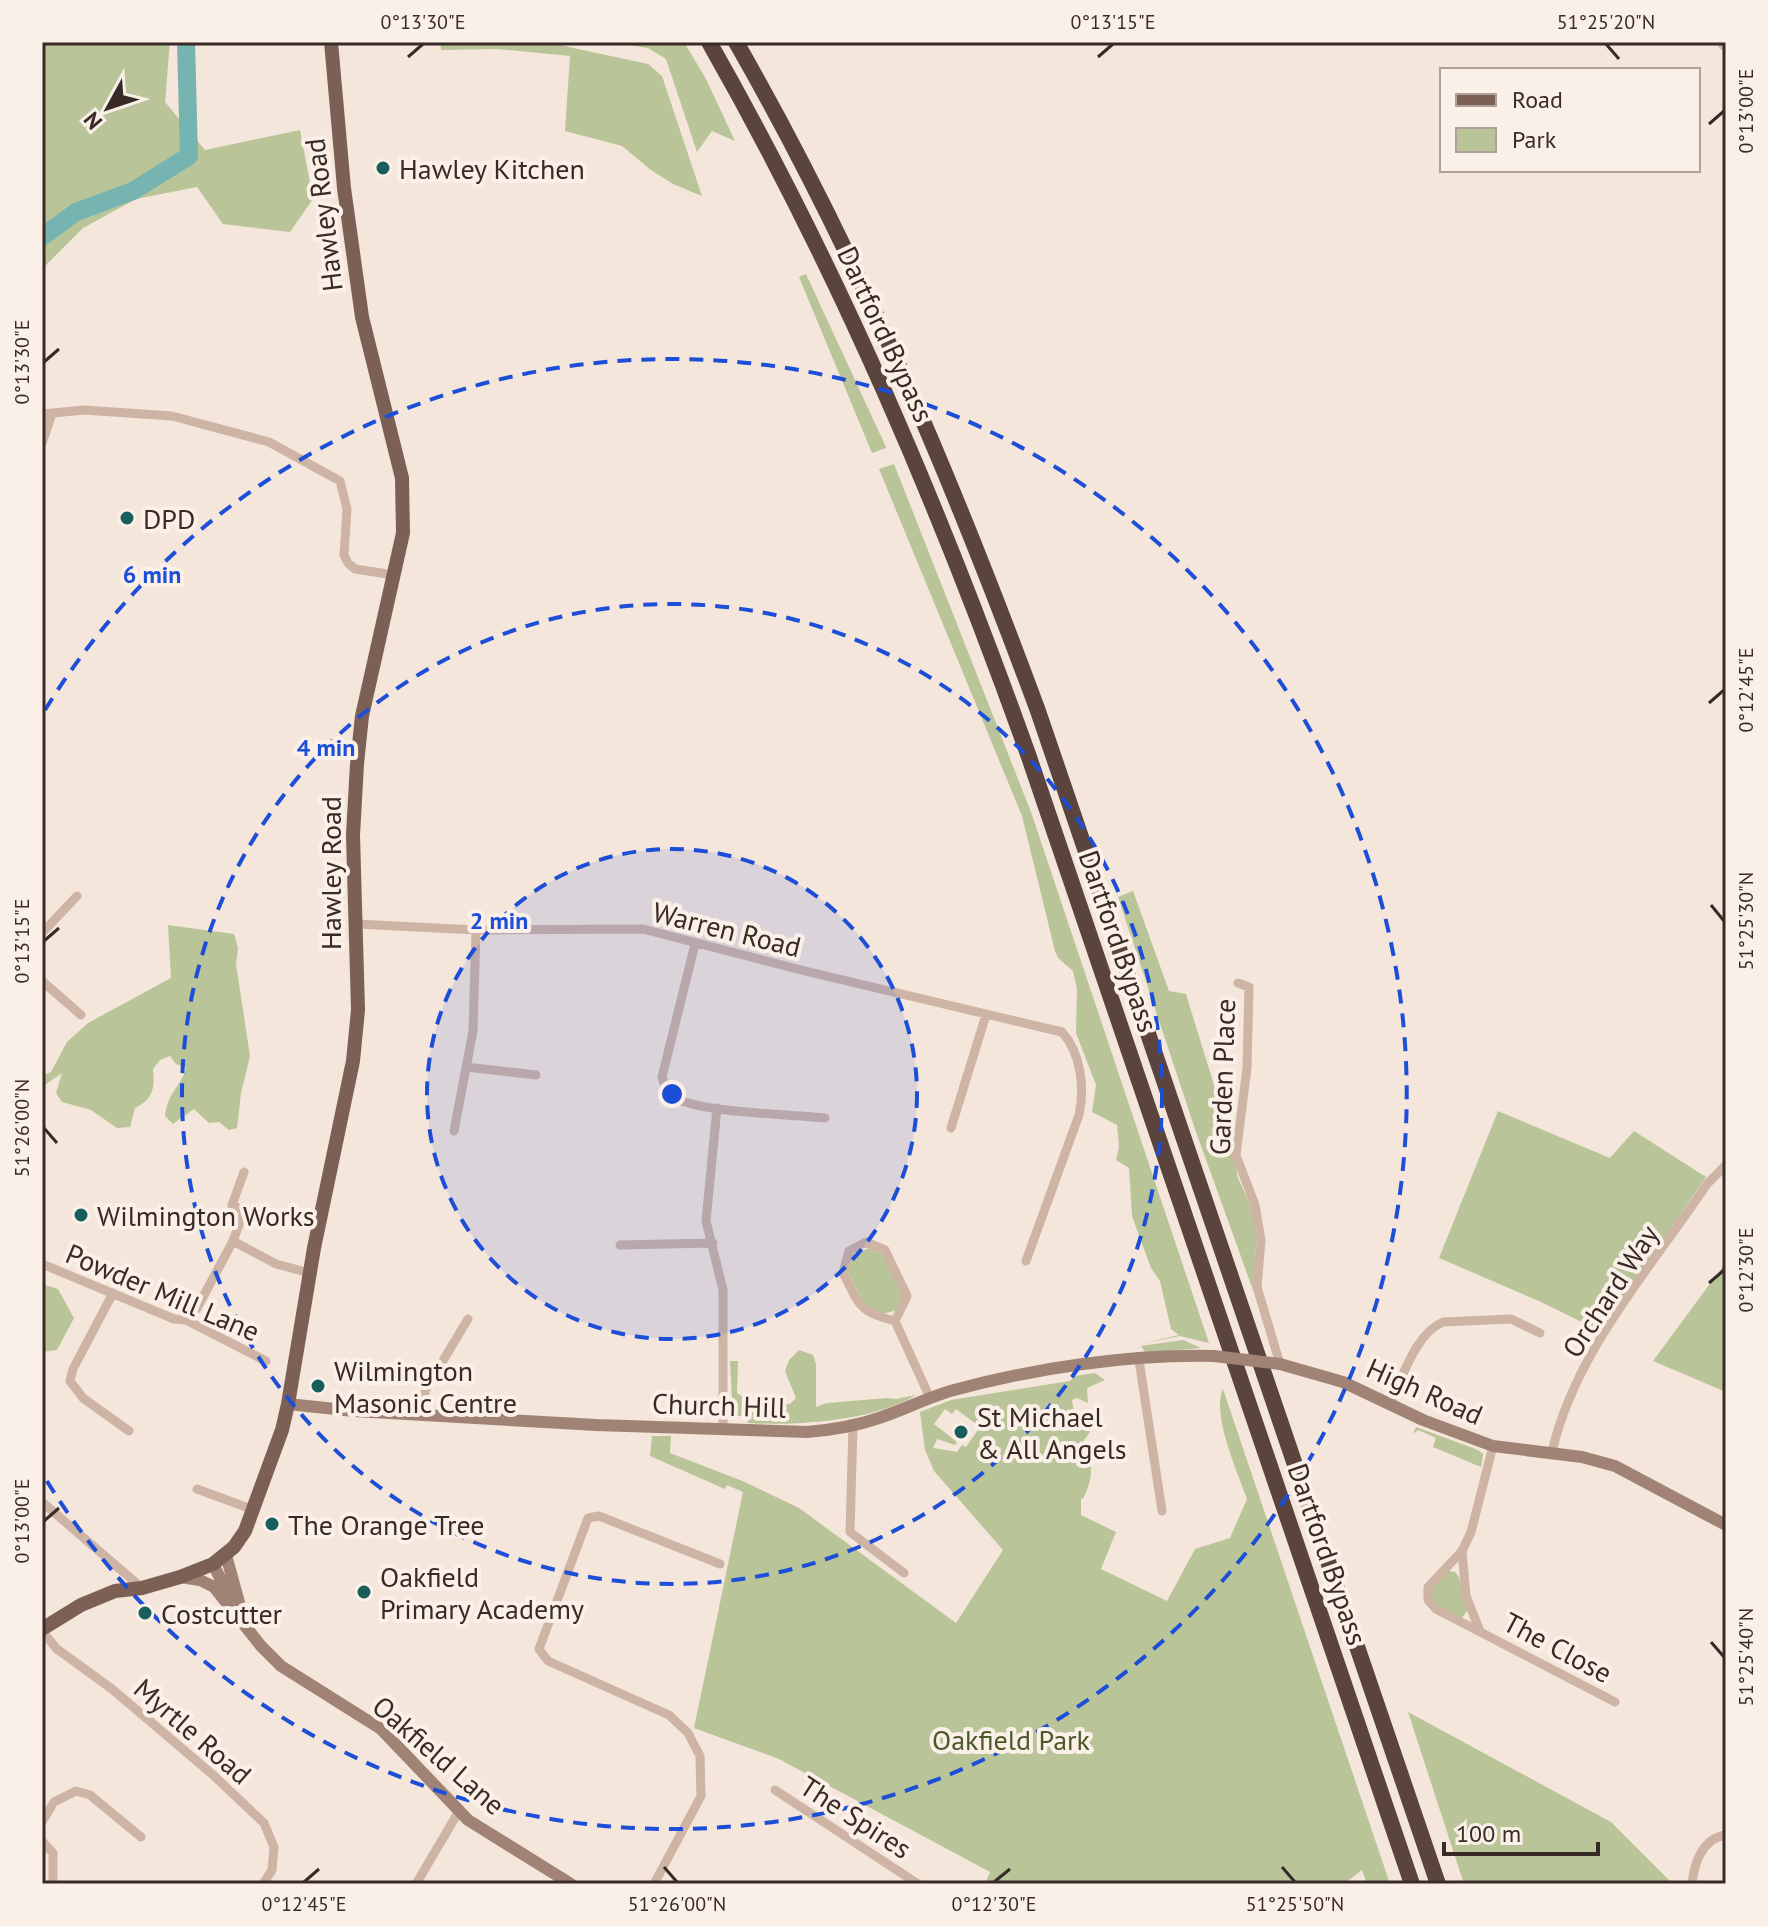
<svg xmlns="http://www.w3.org/2000/svg" width="1768" height="1926" font-family="'PT Sans',sans-serif">
<style>
.green{fill:#b9c499;fill-rule:evenodd}
.lines{fill:none;stroke-linecap:round;stroke-linejoin:round}
.river{stroke:#76b4b2;stroke-width:18}
.street{stroke:#cdb4a5;stroke-width:9}
.secondary{stroke:#a18376;stroke-width:12}
.primary{stroke:#7c6056;stroke-width:14}
.highway{stroke:#5a443d;stroke-width:16}
.secondary-bridge{stroke:#a18376;stroke-width:12}
.ticks{fill:none;stroke:#382b27;stroke-width:3}
.ring{fill:none;stroke:#1d4ed8;stroke-width:4;stroke-dasharray:14 10}
.poi-dot{fill:#185e5d;stroke:#fbf0e7;stroke-width:3}
.labels{text-anchor:middle;dominant-baseline:central;stroke-width:8;stroke-linejoin:round;paint-order:stroke}
.poi-label{font-size:28px;fill:#382b27;stroke:#fbf0e7;text-anchor:start}
.street-label{font-size:28px;fill:#382b27;stroke:#fbf0e7}
.park-label{font-size:28px;fill:#4a5928;stroke:#fbf0e7}
.centre{fill:#1d4ed8;stroke:#fbf0e7;stroke-width:4}
.ring-label{font-size:24px;text-anchor:middle;font-weight:bold;fill:#1d4ed8;stroke:#fbf0e7;stroke-width:8;stroke-linejoin:round;paint-order:stroke}
.neatline{fill:none;stroke:#382b27;stroke-width:3}
.ticks-label{font-size:20px;text-anchor:middle;fill:#382b27}
</style>
<rect width="100%" height="100%" fill="#f4e6da"/>
<path class="green" d="M42,42H170L165,102L205,150L300,130L313,199L290,232L223,224L197,187L136,199L83,228L42,269Z
M440,42H545L648,64L662,76L702,196L673,184L651,170L622,146L565,131L570,56L497,49L441,50Z
M609,42H684L706,79L735,141L712,131L697,152L666,59L648,48Z
M806,274L886,447V448L872,453L799,277Z
M894,464L1031,812L1209,1343L1180,1336L1141,1344L1179,1335L1171,1329L1160,1281L1151,1268L1132,1216L1129,1168L1116,1160L1119,1147L1117,1125L1092,1112L1096,1085L1076,1033L1077,989L1073,971L1058,958L1055,951L1022,816L879,469Z
M1133,891L1169,991L1186,994L1233,1147L1238,1178L1253,1210L1257,1232L1253,1290L1196,1132L1118,897Z
M168,925L234,934L238,948L236,964L250,1056L241,1093L237,1128L229,1130L219,1122L209,1123L194,1109L173,1124L165,1116C168,1091 181,1087 186,1068L176,1064L170,1056L160,1060L153,1069C155,1089 153,1099 135,1108L130,1127L117,1128L91,1110L62,1102L56,1093L62,1073L42,1087V1076L51,1072L67,1042L88,1023L171,978Z
M1498,1111L1610,1158L1634,1131L1706,1177L1600,1331L1541,1302L1439,1258Z
M869,1248L884,1255L904,1296L897,1310L883,1314L866,1307L846,1269L850,1256Z
M1726,1262V1392L1653,1361Z
M42,1284L58,1289L74,1318L57,1350L42,1352Z
M1183,1340L1201,1348L1146,1353L1141,1346Z
M799,1350L813,1355L816,1364V1407L827,1403L887,1398L896,1399L916,1395C874,1421 796,1426 748,1423L747,1416H733L730,1361H738L737,1393L759,1407L771,1403L790,1404L796,1398L785,1371L789,1360Z
M1095,1373L1105,1380L1087,1388L1088,1403L1077,1398L1072,1400L1076,1422H1084L1090,1432L1084,1440C1092,1465 1095,1474 1083,1499L1081,1498V1515L1116,1532L1101,1569L1167,1601L1195,1549L1230,1538L1247,1499C1238,1474 1211,1413 1223,1389L1390,1884H1367L1362,1870L1344,1884H1030L1026,1882L1025,1884H985L990,1872L779,1759L694,1728L743,1492L727,1485L725,1489L650,1456L652,1436H671L670,1453L745,1482L799,1508L956,1623L1003,1550L934,1471L925,1450L920,1412L951,1400L1070,1381L1075,1376ZM945,1409L952,1414L956,1409L980,1427L966,1447L962,1445L957,1452L933,1448L937,1439L955,1445L957,1442L934,1424Z
M1416,1427L1478,1450L1483,1454L1481,1467L1433,1447L1436,1438L1418,1430L1413,1434Z
M1448,1571L1455,1572L1459,1577L1467,1611L1461,1619C1445,1611 1433,1608 1430,1589Z
M1408,1712L1611,1822L1673,1884H1464Z"/>
<g class="lines">
<path class="river" d="M42,237L76,212L133,191L189,156L186,42"/>
<path class="street" d="M1720,42L1726,48
M42,414L84,410L172,416L269,442L340,481L347,509L344,555L348,563L355,569L394,575
M42,443L52,414
M356,924L476,930L643,929L805,971L1062,1032C1081,1053 1085,1088 1079,1115L1026,1261
M42,933L77,896
M695,944L662,1077C665,1086 666,1093 675,1098C704,1113 789,1114 825,1118
M42,981L81,1015
M1238,983L1249,987L1247,1068L1236,1155L1255,1205L1261,1240L1257,1287L1280,1364
M466,1067L536,1075
M717,1108L706,1221L723,1290V1430
M951,1128L986,1015
M454,1131L473,1031L476,930
M244,1211L232,1205L244,1172
M233,1241L244,1211L263,1221
M866,1242L885,1250L907,1296L895,1321C858,1312 860,1305 843,1273L849,1251Z
M620,1245L713,1243
M42,1264L174,1319L186,1320L266,1361
M113,1293L73,1369L70,1381L83,1398L129,1431
M186,1320L196,1310L233,1241L276,1264L310,1273
M895,1321L930,1398
M1139,1360L1162,1511
M1390,1403C1404,1376 1414,1335 1443,1322L1511,1319L1540,1333
M418,1415L426,1389L468,1319
M853,1425L850,1532L904,1573
M1552,1452C1575,1351 1651,1268 1707,1184L1726,1165
M197,1489L254,1510
M42,1502L142,1588
M1462,1551L1428,1587V1600L1436,1609L1615,1702
M42,1631L57,1649L112,1689L212,1774L264,1823L274,1847L272,1870L263,1884
M1480,1631L1466,1596L1462,1551L1471,1532L1493,1446
M775,1790L918,1884
M42,1822L54,1802L76,1791L90,1795L141,1837
M42,1841L53,1853V1884
M416,1884L459,1811
M654,1884L701,1796L700,1756L688,1733L669,1715L548,1661L539,1649L588,1518L599,1516L720,1564
M1692,1884C1694,1864 1702,1838 1726,1835"/>
<path class="secondary" d="M1280,1364L1343,1382L1423,1420L1493,1446L1582,1457L1615,1466L1726,1525
M288,1404L354,1411L596,1425L807,1432C831,1430 856,1426 879,1418C904,1410 928,1397 954,1390C1035,1368 1130,1354 1214,1356
M226,1555L243,1617
M213,1564L230,1598
M180,1577L200,1580L214,1587L261,1646L281,1666L381,1729L468,1820L571,1884"/>
<path class="primary" d="M42,1629L81,1605L115,1591L142,1588L180,1577L213,1564L234,1547L245,1531L282,1430L288,1404L314,1248L353,1061L358,1010L353,835L357,764L362,716L403,533L402,478L362,317L344,188L331,42"/>
<path class="highway" d="M709,42C839,270 941,510 1029,757L1412,1884
M736,42C858,255 953,481 1038,711L1438,1884"/>
<path class="secondary-bridge" d="M1214,1356L1280,1364"/>
</g>
<path class="ticks" d="M1606,44L1619,59M408,57L423,44M1098,57L1113,44M1709,124L1724,111M44,362L59,349M1709,703L1724,690M1711,905L1724,921M44,941L59,928M44,1128L57,1143M1709,1283L1724,1270M44,1521L59,1508M1711,1642L1724,1657M664,1867L677,1882M1282,1867L1295,1882M304,1882L319,1869M994,1882L1010,1869"/>
<circle cx="672" cy="1094" r="245" fill="#1d4ed8" fill-opacity=".12"/>
<g class="ring">
<circle cx="672" cy="1094" r="245"/>
<circle cx="672" cy="1094" r="490"/>
<path d="M45 710A735 735 0 1 1 45 1478"/>
</g>
<g class="poi-dot">
<circle cx="383" cy="168" r="8"/>
<circle cx="127" cy="518" r="8"/>
<circle cx="81" cy="1215" r="8"/>
<circle cx="318" cy="1386" r="8"/>
<circle cx="961" cy="1432" r="8"/>
<circle cx="272" cy="1524" r="8"/>
<circle cx="364" cy="1592" r="8"/>
<circle cx="145" cy="1613" r="8"/>
</g>
<g class="labels">
<g class="poi-label">
<text x="399" y="168">Hawley Kitchen</text>
<text x="143" y="518">DPD</text>
<text x="97" y="1215">Wilmington Works</text>
<text x="334" y="1370">Wilmington<tspan x="334" dy="32">Masonic Centre</tspan></text>
<text x="977" y="1416">St Michael<tspan x="977" dy="32">&amp; All Angels</tspan></text>
<text x="288" y="1524">The Orange Tree</text>
<text x="380" y="1576">Oakfield<tspan x="380" dy="32">Primary Academy</tspan></text>
<text x="161" y="1613">Costcutter</text>
</g>
<g class="street-label">
<text transform="translate(323 215) rotate(-97)">Hawley Road</text>
<text transform="translate(886 334) rotate(65)">Dartford Bypass</text>
<text transform="translate(330 873) rotate(-90)">Hawley Road</text>
<text transform="translate(727 929) rotate(14)">Warren Road</text>
<text transform="translate(1119 941) rotate(71)">Dartford Bypass</text>
<text transform="translate(1222 1077) rotate(-88)">Garden Place</text>
<text transform="translate(1610 1291) rotate(-57)">Orchard Way</text>
<text transform="translate(163 1292) rotate(23)">Powder Mill Lane</text>
<text transform="translate(1425 1391) rotate(24)">High Road</text>
<text transform="translate(719 1405) rotate(2)">Church Hill</text>
<text transform="translate(1328 1554) rotate(71)">Dartford Bypass</text>
<text transform="translate(1558 1647) rotate(28)">The Close</text>
<text transform="translate(193 1731) rotate(41)">Myrtle Road</text>
<text transform="translate(439 1755) rotate(41)">Oakfield Lane</text>
<text transform="translate(856 1817) rotate(33)">The Spires</text>
</g>
<g class="park-label">
<text x="1011" y="1739">Oakfield Park</text>
</g>
</g>
<circle cx="672" cy="1094" r="12" class="centre"/>
<g class="ring-label">
<text x="152" y="583">6 min</text>
<text x="326" y="756">4 min</text>
<text x="499" y="929">2 min</text>
</g>
<rect width="1768" height="1926" fill="none" stroke="#fbf0e7" stroke-width="88"/>
<rect x="1440" y="68" width="260" height="104" fill="#fbf0e7" stroke="#ada19a" stroke-width="2"/>
<rect x="1456" y="94" width="40" height="12" fill="#7c6056" stroke="#ada19a" stroke-width="2"/>
<text x="1512" y="108" font-size="24" fill="#382b27">Road</text>
<rect x="1456" y="128" width="40" height="24" fill="#b9c499" stroke="#ada19a" stroke-width="2"/>
<text x="1512" y="148" font-size="24" fill="#382b27">Park</text>
<g transform="translate(108 108) rotate(230)" stroke="#fbf0e7" stroke-width="6" paint-order="stroke">
<path d="M0-6L14 30L0 20L-14 30Z" fill="#382b27"/>
<text y="-12" font-size="22" font-weight="bold" text-anchor="middle" fill="#382b27">N</text>
</g>
<path d="M1444 1842v12h154v-12" fill="none" stroke="#382b27" stroke-width="4"/>
<text x="1456" y="1842" font-size="24" fill="#382b27" stroke="#fbf0e7" stroke-width="6" paint-order="stroke">100 m</text>
<rect x="44" y="44" width="1680" height="1838" class="neatline"/>
<g class="ticks-label">
<text x="423" y="29">0°13'30"E</text>
<text x="1113" y="29">0°13'15"E</text>
<text x="1606" y="29">51°25'20"N</text>
<text transform="translate(1746 111) rotate(-90)" y="7">0°13'00"E</text>
<text transform="translate(22 362) rotate(-90)" y="7">0°13'30"E</text>
<text transform="translate(1746 690) rotate(-90)" y="7">0°12'45"E</text>
<text transform="translate(1746 921) rotate(-90)" y="7">51°25'30"N</text>
<text transform="translate(22 941) rotate(-90)" y="7">0°13'15"E</text>
<text transform="translate(22 1128) rotate(-90)" y="7">51°26'00"N</text>
<text transform="translate(1746 1270) rotate(-90)" y="7">0°12'30"E</text>
<text transform="translate(22 1521) rotate(-90)" y="7">0°13'00"E</text>
<text transform="translate(1746 1657) rotate(-90)" y="7">51°25'40"N</text>
<text x="304" y="1911">0°12'45"E</text>
<text x="677" y="1911">51°26'00"N</text>
<text x="994" y="1911">0°12'30"E</text>
<text x="1295" y="1911">51°25'50"N</text>
</g>
</svg>
